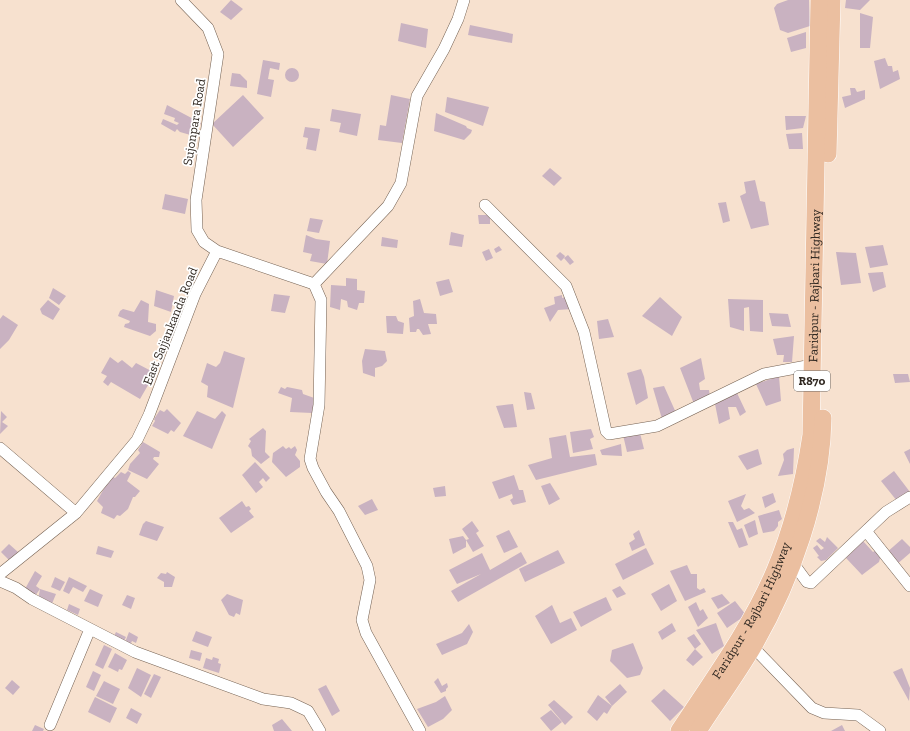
<svg xmlns="http://www.w3.org/2000/svg" width="910" height="731" font-family="'Zilla Slab',serif">
<style>
.building{fill:#c9b2c1}
.lines{fill:none;stroke-linecap:round;stroke-linejoin:round}
.street-casing{stroke:#756253;stroke-width:12}
.primary-casing{stroke:#fff;stroke-width:18}
.street{stroke:#fff;stroke-width:11}
.primary{stroke:#ebbfa0;stroke-width:17}
.labels{text-anchor:middle;dominant-baseline:central;stroke-width:3.5;stroke-linejoin:round;paint-order:stroke}
.shield{fill:#fff;stroke:#6f6964;stroke-width:1}
.shield-label{font-size:12px;font-weight:bold;fill:#312922}
.street-label{font-size:13px;fill:#312922;stroke:#fff}
</style>
<rect width="100%" height="100%" fill="#f7e1cf"/>
<path class="building" d="M231,0L243,9L231,20L220,12Z
M788,0H809L810,26L788,33L780,30L774,8L777,4Z
M846,0H870L860,10L845,8Z
M860,13L873,17L870,48H860Z
M401,23L428,29L426,48L398,41Z
M470,25L513,34L512,43L468,35Z
M806,32V48L791,52L787,38Z
M885,58L888,66H892L893,72L898,70L900,79L880,89L874,61Z
M263,60L280,63L279,70L270,68L268,79L274,80L271,97L257,94Z
M285 75a7 7 0 1 1 14 0a7 7 0 1 1-14 0Z
M232,73L240,74L247,81V88L230,86Z
M199,82L206,86L204,94L197,92Z
M850,88H855L857,92L865,90V99L845,108L842,97L851,95Z
M243,95L264,118L233,147L212,124Z
M391,95L410,99L402,143L378,140L380,125L386,126Z
M447,97L489,107L483,126L445,112Z
M167,105L201,123L194,136L180,132L177,129L175,132L161,124L163,119L177,125L179,123L174,121L175,118L164,114Z
M332,109L361,114L357,136L339,132L341,123L330,121Z
M436,113L466,126L467,128L472,130L471,133L464,140L434,131Z
M785,116H806L803,128L786,130Z
M305,127L320,129L316,151L306,149L308,138L303,137Z
M802,133L803,149H789L786,134Z
M550,168L562,178L554,186L542,176Z
M755,180L760,201L765,202L769,225L751,229L740,196L746,193L744,182Z
M165,194L188,199L185,214L162,209Z
M726,202L730,221L723,223L718,203Z
M478,215H490V224H479Z
M310,218L323,220L319,233L307,231Z
M451,232L464,235L462,247L449,245Z
M306,235L316,239L330,241L327,264L310,261L312,254L303,252Z
M382,237L398,240L397,248L381,246Z
M883,245L888,265L870,268L865,247Z
M499,246L502,250L496,253L494,249Z
M489,249L493,258L486,261L482,252Z
M560,252L565,256L564,258L568,255L574,262L570,265L564,258L561,261L556,256Z
M836,252L856,253L861,283L841,285Z
M883,272L886,287L873,292L868,273Z
M346,278L357,279V290L365,291L364,303H359L357,310L348,307L347,301L341,299L340,310L330,307L331,285L346,286Z
M449,279L453,292L440,296L436,282Z
M53,288L66,296L59,305L49,298Z
M156,290L174,296L171,312L154,306Z
M274,294L290,296L285,313L271,311Z
M562,295V298L567,296L572,309L558,310L550,322L544,308L555,304L554,297Z
M660,297L682,317L672,336L642,316Z
M420,299L424,313L436,314L437,324H428L431,334L423,335L419,329H417L416,332H410L409,318L414,316L413,301Z
M728,299L763,300V332L750,331L749,307L744,308V331L730,327Z
M48,300L60,309L53,320L42,314L40,309Z
M141,300L149,304L148,322L156,324V331L150,336L124,327L125,324L129,323L130,321L118,316L120,311L123,309L134,312Z
M769,313L788,314L791,327L772,326Z
M3,315L18,325L9,340L0,349V319Z
M386,316H396L398,321L404,323L403,334L387,333Z
M608,319L614,337L599,339L597,321Z
M794,336L792,362H783L784,355H777L773,339Z
M365,349L385,351L387,361L382,366L375,368V377L363,373L362,361Z
M224,351L245,358L233,408L207,397L208,386L201,382L207,363L216,367L220,363Z
M110,357L118,363L122,360L132,368L136,363L155,373L140,399L111,382L108,386L103,382L107,376L101,373Z
M701,358L705,379L699,383L700,390H709L710,397L694,404L680,368Z
M641,369L644,377L648,398L636,405L627,373Z
M893,374H908L910,382L895,383Z
M779,376L781,401L766,406L756,384Z
M664,386L677,415L662,419L653,388Z
M281,387L285,389L287,387L302,390L303,394L317,399L316,411L312,413L290,412L292,398L278,393Z
M524,392L531,393L535,409L527,410Z
M737,393L746,412L740,416L736,407H728L730,419L719,424L715,404Z
M513,404L517,427L504,428L496,406Z
M167,409L181,423L174,432L171,430L168,434L152,426L155,421L154,419L160,410L164,412Z
M1,411L7,417L2,422L8,426L0,434Z
M197,411L215,419L222,411L226,415L212,449L183,436Z
M263,428L266,431L265,452L270,457L261,464L252,456L251,449L248,446L251,441L249,439Z
M591,429L594,437L590,439L593,449L573,453L570,432Z
M640,433L644,449L627,452L623,435Z
M566,435L570,457L595,454L597,465L536,480L528,465L552,458L549,438Z
M143,442L160,452L159,457H154L153,459L159,464L147,479L128,470L130,464L140,453L138,450Z
M621,444L622,456L602,455L600,450Z
M283,446L286,449L289,447L291,449L295,446L297,450L295,455L300,461V467L286,477L272,462L273,453Z
M794,448L793,474L778,476L784,460L783,454L787,450Z
M758,449L762,464L747,470L738,456Z
M910,449V464L904,452Z
M255,462L270,478L266,482L263,478L259,482L263,487L256,493L242,475Z
M128,471L131,473L127,481L140,491L135,497H133L128,509L120,516L117,515L114,519L101,513L103,507L97,501L111,476L115,478L121,472L125,474Z
M894,471L910,492L897,501L881,481Z
M514,475L519,490H523L526,502L513,505L510,500L513,498L512,494L499,499L492,482Z
M550,483L560,499L549,505L541,486Z
M445,486L446,496L435,497L433,488Z
M773,493L776,502L765,508L762,497Z
M746,494L741,506L744,510L749,508L755,513L737,522L728,501Z
M372,499L378,510L365,515L358,506Z
M242,501L246,507L249,506L251,509L249,511L254,517L231,533L219,518Z
M779,510L782,519L778,522V526L774,531L763,533L758,516Z
M755,520L758,534L749,538L744,525Z
M146,521L164,527L157,541L139,535L143,524Z
M472,521L479,531L476,533L484,546L473,552L466,540L469,539L462,529Z
M728,522H733L737,530L742,528L748,545L739,548Z
M509,530L518,547L504,553L496,536Z
M639,530L645,545L632,551L629,543L635,539L633,534Z
M463,536L466,540V547L453,554L449,539Z
M827,537L838,548L826,560L821,561L817,557L819,556L813,548L817,545L821,550L824,548L816,541L820,538L825,542Z
M902,539L910,547V553L896,565L886,553Z
M863,541L873,552L878,549L881,555L879,562L862,575L846,558Z
M9,544L18,552L10,561L1,552Z
M98,546L114,551L111,558L96,554Z
M646,548L654,564L623,580L615,564Z
M558,550L565,563L525,582L519,569Z
M521,552L527,563L458,602L451,591L481,574L457,584L449,570L482,553L490,570Z
M687,565L691,574H697V588L700,590L704,588L706,592L685,601L670,571Z
M35,571L42,576L36,586L40,589L35,596L25,589Z
M167,572L175,577L172,587H164V582L157,578L161,573L166,574Z
M55,577L65,582L60,591L51,587Z
M69,577L87,586L83,592L73,587L69,594L63,591Z
M669,584L677,601L661,611L651,594Z
M620,586L626,594L617,598L612,590Z
M40,589L56,594L51,606L38,600Z
M90,589L103,595L98,607L84,601Z
M227,594L243,600L240,615L236,613L234,617L229,615L221,600Z
M722,594L730,603L718,609L711,598Z
M127,595L135,598L131,609L122,605Z
M606,597L612,610L581,627L573,612Z
M735,601L746,615L727,628L717,613Z
M696,602L700,611L703,609L708,618L698,627L688,607Z
M69,604L80,609L78,615L67,610Z
M552,605L560,623L571,618L577,630L551,644L535,616Z
M672,623L676,631L662,640L658,632Z
M716,623L724,646L712,654L696,630Z
M469,624L473,632L467,644L442,655L436,644L462,633Z
M196,631L212,637L208,647L192,641Z
M116,632L126,637L123,643L113,638Z
M129,632L138,637L136,643L132,641L129,647L124,645Z
M694,634L701,644L695,649L687,638Z
M633,643L643,668L640,675L627,678L610,661L612,650Z
M104,645L112,649L103,669L95,665Z
M695,649L703,657L693,666L686,660Z
M191,650L202,653L200,661L189,658Z
M115,653L127,660L122,670L119,669L118,672L108,667Z
M213,657L219,659L218,663L221,664L219,673L203,668L206,658L212,660Z
M137,668L151,675L141,697L128,688Z
M902,668L910,688L909,701L893,672Z
M93,671L101,675L94,691L86,687Z
M154,674L161,677L151,698L144,694Z
M438,678L442,686L447,683L448,687L446,689V691L441,693L434,682Z
M12,680L20,687L13,695L5,688Z
M104,681L120,689L113,704L96,696Z
M620,684L627,692L612,706L607,714L604,712L597,721L587,712L598,695L612,706L605,697Z
M326,685L340,711L332,716L318,689Z
M664,689L684,707L670,721L651,701Z
M445,696L452,710L443,719L428,727L417,709L436,702Z
M95,697L117,708L110,723L88,712Z
M554,700L573,717L565,725L548,705Z
M131,708L142,714L137,724L126,718Z
M551,710L562,722L551,731L540,718Z
M282,719L292,731H274L272,725Z
M35,725L44,729L43,731H32Z
M842,725L845,731H831Z"/>
<g class="lines">
<defs>
<path id="street" d="M181,0L208,28L218,54L196,200L197,230L204,242L217,251L314,284L321,300L319,405L310,459L313,468L326,492L339,511L367,566L370,580L362,620L366,633L420,731
M485,205L566,286L584,332L606,431L609,434L657,426L764,374L812,365
M314,284L388,206L401,183L417,96L444,49L458,19L464,0
M0,448L76,513
M866,531L910,586
M793,563L807,582L811,583L886,512L910,497
M0,574L76,513L137,440L149,415L195,294L217,251
M0,581L16,588L32,599L135,652L263,699L291,703L308,711L320,731
M753,647L812,708L824,713L858,715L880,731
M50,725L90,629"/>
<g id="primary">
<path d="M828,154L832,0"/>
<path id="s1" d="M679,731C713,679 751,627 775,570C793,527 804,482 811,435L819,0"/>
<path d="M698,731C716,703 736,676 753,647C791,582 822,495 823,418"/>
</g>
</defs>
<use href="#street" class="street-casing"/>
<use href="#primary" class="primary-casing"/>
<use href="#street" class="street"/>
<use href="#primary" class="primary"/>
</g>
<g class="labels">
<rect class="shield" x="794" y="371" width="36" height="20" rx="3"/>
<g class="shield-label">
<text x="812" y="381">R870</text>
</g>
<g class="street-label">
<text transform="translate(194 122) rotate(-81)">Sujonpara Road</text>
<text stroke="none"><textPath href="#s1" startOffset="477">Faridpur - Rajbari Highway</textPath></text>
<text transform="translate(170 326) rotate(-68)">East Sajjankanda Road</text>
<text stroke="none"><textPath href="#s1" startOffset="141">Faridpur - Rajbari Highway</textPath></text>
</g>
</g>
</svg>
